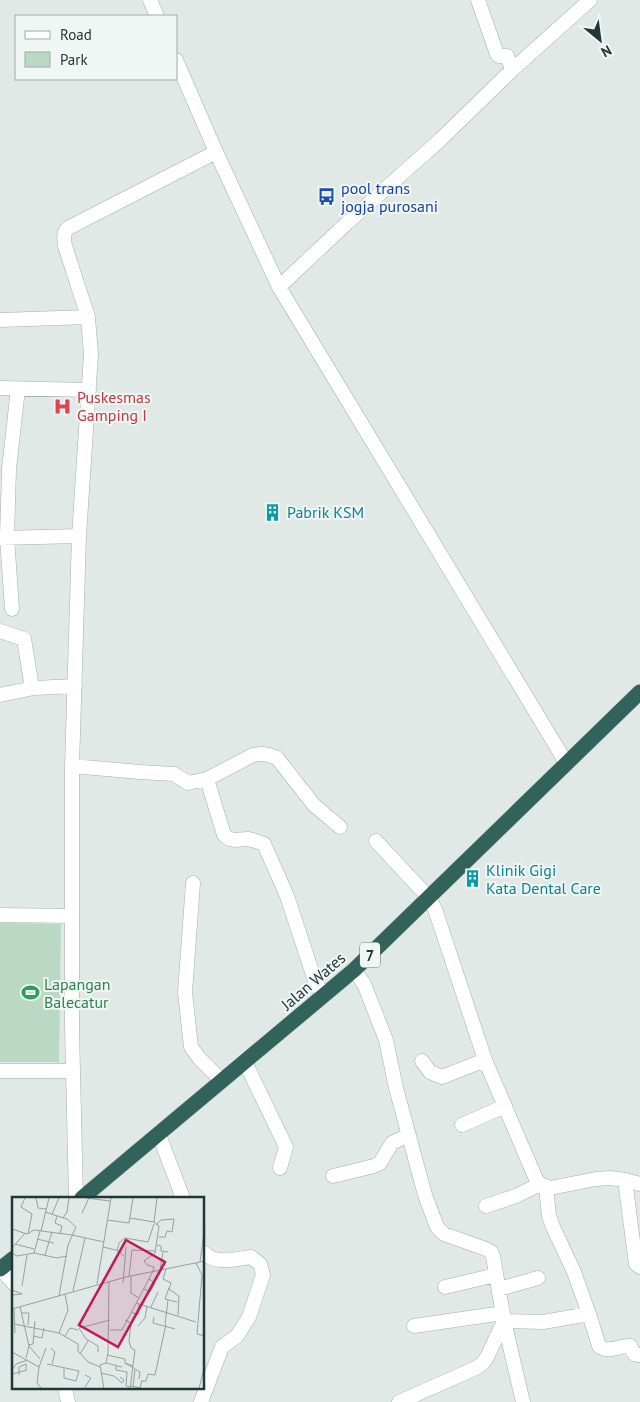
<svg xmlns="http://www.w3.org/2000/svg" width="640" height="1402" font-family="'PT Sans',sans-serif">
<style>
.green{fill:#bad9c5}
.lines{fill:none;stroke-linecap:round;stroke-linejoin:round}
.minor-casing{stroke:#a3b0ad;stroke-width:15}
.highway-casing{stroke:#bdc3c2;stroke-width:16}
.minor{stroke:#fff;stroke-width:14}
.highway{stroke:#31625b;stroke-width:15}
.labels{text-anchor:middle;dominant-baseline:central;stroke-width:4;stroke-linejoin:round;paint-order:stroke}
.shield{fill:#f0f6f4;stroke:#60716e;stroke-width:1}
.shield-label{font-size:15px;font-weight:bold;fill:#223834}
.transit-label{font-size:16px;fill:#164399;stroke:#f0f6f4;text-anchor:start}
.health-label{font-size:16px;fill:#be3a42;stroke:#f0f6f4;text-anchor:start}
.culture-label{font-size:16px;fill:#0d838f;stroke:#f0f6f4;text-anchor:start}
.street-label{font-size:16px;fill:#223834;stroke:#f0f6f4}
.leisure-label{font-size:16px;fill:#27864d;stroke:#f0f6f4;text-anchor:start}
.inset-road{fill:none;stroke:#94a29f;stroke-width:1}
.view{fill:#c2185b;fill-opacity:0.15;stroke:#c2185b;stroke-width:2.5}
.inset-edge{fill:none;stroke:#223834;stroke-width:2.5}
</style>
<rect width="100%" height="100%" fill="#e0e9e6"/>
<path class="green" d="M0,923L61,924L59,1062H0Z"/>
<g class="lines">
<defs>
<path id="minor" d="M150,0L157,16
M478,0L497,54L499,56H507L512,70
M176,60L216,152L279,287L567,764
M279,287L347,223L440,140L512,70L590,0
M0,320L88,317
M0,388L89,390
M0,538L79,536
M12,609L7,537L9,469L18,389
M0,631L24,639L32,688
M0,695L34,688L75,686
M72,766L140,772L174,774L188,783L207,779L224,835C233,843 238,839 248,839C254,840 259,842 264,844L287,896L316,984L325,995
M207,779L253,755C263,753 268,754 277,758L314,805L340,827
M376,841L429,898L435,909L485,1060L536,1179L540,1184L550,1188L596,1179L610,1178L625,1180L640,1184
M193,883L185,992L191,1047L199,1058L222,1081
M0,915L72,916
M354,970L364,984L386,1040L396,1088L425,1195L437,1227L444,1234L486,1249L491,1252L493,1256L504,1321L487,1357L483,1363L476,1368L399,1402
M422,1061L430,1072L442,1077L485,1060
M245,1062L286,1147L280,1168
M0,1071H73
M462,1125L505,1106
M159,1135L183,1198
M333,1176L374,1166L380,1163L392,1143L409,1135
M625,1180L636,1264L640,1267
M546,1187L549,1216L553,1227L574,1272L589,1314
M76,1198L72,1028V766L79,536L91,354L88,317L65,246C64,238 63,233 68,228L216,152
M486,1206L516,1196L540,1184
M1,1269L14,1284
M445,1287L496,1275
M499,1289L538,1278
M414,1326L503,1313
M65,1388L68,1402
M201,1402L222,1347L237,1336L249,1317L263,1275L260,1264L251,1257C235,1259 216,1265 204,1253
M523,1402L504,1321L543,1322L589,1314L599,1346C608,1354 619,1345 630,1346L634,1354L640,1355"/>
<path id="highway" d="M82,1198L354,970L640,692
M0,1269L14,1258"/>
</defs>
<use href="#minor" class="minor-casing"/>
<use href="#highway" class="highway-casing"/>
<use href="#minor" class="minor"/>
<use href="#highway" class="highway"/>
</g>
<defs>
<symbol id="bus-bare" viewBox="-9 -9 18 18"><path d="M-5-6H5V4H4V6H2V4H-2V6H-4V4H-5ZM-3.5-4V0h7V-4ZM-3.5 1.2v1.5H-2V1.2ZM2 1.2v1.5H3.5V1.2Z" fill="#1a4fb4" stroke="#f0f6f4" stroke-width="2.5" paint-order="stroke"/></symbol>
<symbol id="hospital-bare" viewBox="-9 -9 18 18"><path d="M-5-5h3v3.5h4V-5h3V5h-3V1.5h-4V5h-3Z" fill="#e0444e" stroke="#f0f6f4" stroke-width="2.5" paint-order="stroke"/></symbol>
<symbol id="building-bare" viewBox="-9 -9 18 18"><path d="M-4-6H4V6H1V3H-1V6H-4ZM-2.5-4.3h1.7v1.8h-1.7ZM.8-4.3h1.7v1.8H.8ZM-2.5-1h1.7V.8h-1.7ZM.8-1h1.7V.8H.8Z" fill="#0f9aa8" stroke="#f0f6f4" stroke-width="2.5" paint-order="stroke"/></symbol>
<symbol id="stadium-bare" viewBox="-9 -9 18 18"><path d="M0-5a6.5 5 0 1 0 0 10a6.5 5 0 1 0 0-10ZM-3.5-1.8h7v3.6h-7Z" fill="#2e9e5b" stroke="#f0f6f4" stroke-width="2.5" paint-order="stroke"/></symbol>
</defs>
<g fill-rule="evenodd">
<use href="#bus-bare" x="314" y="184" width="25" height="25"/>
<use href="#hospital-bare" x="50" y="394" width="25" height="25"/>
<use href="#building-bare" x="260" y="500" width="25" height="25"/>
<use href="#building-bare" x="460" y="866" width="25" height="25"/>
<use href="#stadium-bare" x="18" y="980" width="25" height="25"/>
</g>
<g class="labels">
<rect class="shield" x="360" y="942.5" width="20" height="25" rx="4"/>
<g class="shield-label">
<text x="370" y="955">7</text>
</g>
<g class="transit-label">
<text x="341" y="188">pool trans<tspan x="341" dy="18">jogja purosani</tspan></text>
</g>
<g class="health-label">
<text x="77" y="397">Puskesmas<tspan x="77" dy="18">Gamping I</tspan></text>
</g>
<g class="culture-label">
<text x="287" y="512">Pabrik KSM</text>
<text x="486" y="870">Klinik Gigi<tspan x="486" dy="18">Kata Dental Care</tspan></text>
</g>
<g class="street-label">
<text transform="translate(313 981) rotate(-41)">Jalan Wates</text>
</g>
<g class="leisure-label">
<text x="44" y="984">Lapangan<tspan x="44" dy="18">Balecatur</tspan></text>
</g>
</g>
<g transform="translate(12 1197)">
<rect width="192" height="192" fill="#e0e9e6"/>
<path class="inset-road" d="M13,1L9,10L20,17L16,37M24,1L26,11L34,12M74,1L98,4M33,15L55,22L64,30L56,48L47,99M70,16L77,1M40,17L47,1M45,19L43,26L50,29L48,37M51,21L55,15L57,1M118,21L142,25L147,29L143,56L132,64L135,68M95,23L117,26L121,1M142,25L145,1M144,28L149,23L162,22L160,35L155,34L153,40H147M0,32L15,37L22,33L60,38L92,45M28,34L22,56L45,61L55,59M29,34L37,1M25,42L42,46M3,47L22,52M145,48L149,49V54L156,55M91,50L104,53L112,59M0,51L13,36M105,54L107,46L113,41L136,45L142,27M0,56L5,59L22,56M33,58L40,35M188,65L193,28M184,66L190,78L185,137L193,139M154,72L151,82L159,86L157,92L167,99L166,118M148,73L151,55M117,79L120,53L143,54M119,79V96L127,101M111,86L114,50M85,87L99,1M10,89L15,58M157,91L153,102L165,105M132,92L138,95L143,86L137,82M0,93L10,97L0,98M61,94L73,41M124,106L184,125M8,110L17,149L14,161M139,110L146,95M0,112L114,80L193,64M2,112L3,136M119,115L126,118L127,107M10,116H17L16,128M142,120L141,126L163,132M113,123L119,126L117,144L119,151L123,153L118,192M2,127L47,136L66,147V154L76,165L88,170M153,127L156,103M126,129L133,121L135,109M98,133H110L141,74L142,70L135,68M47,136L56,113L53,97M21,139L30,141L32,131M53,139L58,131L66,133M16,148L21,147L23,124M17,149L28,162M39,151L43,155L40,167M0,155L27,170L25,186L30,192M86,155V149L74,142L67,131L98,123M68,157L76,144M95,158L113,162V166L121,169M94,166L110,170M113,166L128,175L127,182M35,167L67,174L64,184L52,181V172M104,169V173L115,175L114,189L118,190M27,170L34,151M0,173L4,167L16,163M89,176L102,179L110,186L112,183L108,180M0,177L15,173M7,178V170L14,167V173M130,184H134L136,177L143,178L154,127M119,189L128,191L130,183M121,189L123,173M73,190L79,181L73,178M92,192L88,168L94,166L96,156L97,84M187,192L193,167"/>
<path class="view" d="M114,43L153,65L106,150L67,128Z"/>
<rect width="192" height="192" class="inset-edge"/>
</g>
<rect x="15" y="15" width="162" height="65" fill="#f0f6f4" stroke="#9eaaa7"/>
<rect x="25" y="31" width="25" height="8" fill="#ffffff" stroke="#9eaaa7"/>
<text x="60" y="40" font-size="15" fill="#223834">Road</text>
<rect x="25" y="52" width="25" height="15" fill="#bad9c5" stroke="#9eaaa7"/>
<text x="60" y="65" font-size="15" fill="#223834">Park</text>
<g transform="translate(600 40) rotate(151)" stroke="#f0f6f4" stroke-width="4" paint-order="stroke">
<path d="M0-4L9 19L0 12L-9 19Z" fill="#223834"/>
<text y="-8" font-size="14" font-weight="bold" text-anchor="middle" fill="#223834">N</text>
</g>
</svg>
